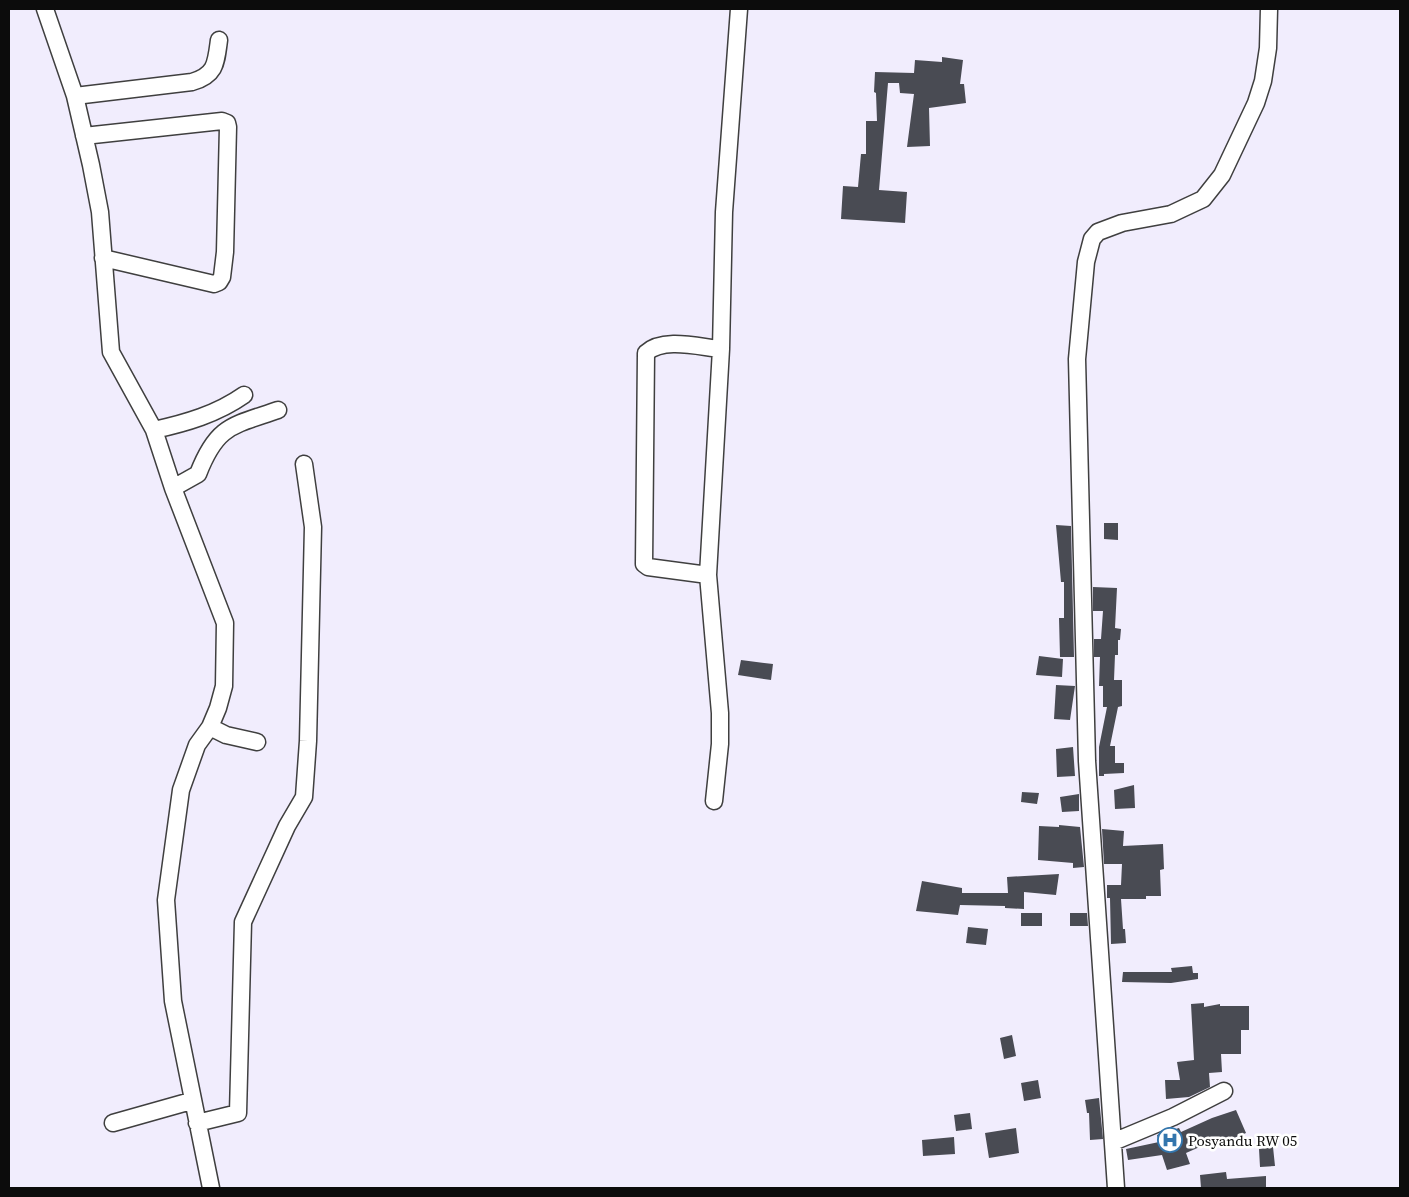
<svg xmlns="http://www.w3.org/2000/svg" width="1409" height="1197" font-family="'Source Serif 4',serif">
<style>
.building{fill:#494b53}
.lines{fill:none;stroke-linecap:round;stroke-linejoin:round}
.street-casing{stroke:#3f3f3f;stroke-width:19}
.street{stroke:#fff;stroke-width:16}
.labels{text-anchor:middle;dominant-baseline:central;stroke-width:5;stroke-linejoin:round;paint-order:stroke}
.poi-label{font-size:15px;fill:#0c0c0c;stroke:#fff;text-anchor:start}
</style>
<rect width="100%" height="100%" fill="#f1edfd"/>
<path class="building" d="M942,57L963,60L960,84H964L966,103L929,108L930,146L907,147L914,94L900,93L899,83H888L879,190L907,192L905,223L841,219L843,186L858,187L861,154H866V121H877L876,93L874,92L875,72L914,73L915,60L942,62Z
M1104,523H1118V540L1104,539Z
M1056,525L1071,526L1074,657H1060L1059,618H1064V582H1061Z
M1093,587L1117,588L1115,628L1121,629L1120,640H1118V655H1115L1114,680H1122V706L1118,707L1110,746H1115V763H1124V773L1104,774V776H1099V747L1107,707H1103V686H1099L1100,657H1094V639H1101L1103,611H1093Z
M1039,656L1063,659L1062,677L1036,675Z
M741,660L773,664L771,680L738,675Z
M1056,685L1075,686L1070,720L1054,719Z
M1073,747L1075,776L1057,777L1056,749Z
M1134,785L1135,808L1115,809L1114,790Z
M1022,792L1039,793L1037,804L1021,802Z
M1079,794V811L1062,812L1060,797Z
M1059,825L1080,827L1084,867L1073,868V863L1038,860L1039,826L1059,827Z
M1102,829L1124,831L1123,846L1163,844L1164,869L1160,870L1161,896H1146V899H1121L1123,929H1125L1126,943L1111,944L1110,898H1107V885H1121L1122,864H1104Z
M1059,874L1056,895L1024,892V909L1005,908V906L960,905L958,915L916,911L922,881L962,888V893H1008L1007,877Z
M1021,913H1042V926H1021Z
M1070,913H1087L1088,926H1070Z
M968,927L988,929L986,945L966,943Z
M1192,966L1193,973H1198V979L1171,983L1122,982L1123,972H1172L1171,968Z
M1204,1003V1007L1220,1004V1006H1249V1030H1241V1054H1221L1222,1072L1209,1073L1210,1087L1189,1097L1166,1099L1165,1080H1180L1177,1062L1194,1060L1191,1004Z
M1012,1035L1016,1056L1004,1059L1000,1038Z
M1038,1080L1041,1098L1024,1101L1021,1083Z
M1099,1098L1103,1139L1090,1140L1089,1113H1087L1085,1100Z
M1236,1110L1246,1133L1222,1143L1220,1138L1186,1153L1190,1164L1167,1170L1162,1155L1128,1160L1126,1149L1159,1142L1157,1135L1179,1128L1181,1132L1212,1118Z
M970,1113L972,1129L956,1131L954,1115Z
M1016,1128L1019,1153L989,1158L985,1133Z
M954,1137L955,1154L923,1156L922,1140Z
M1273,1147L1275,1166L1260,1167L1259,1149Z
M1226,1172L1227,1179L1266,1176V1188H1201L1200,1175Z"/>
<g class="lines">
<defs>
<path id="street" d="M45,9L75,96L91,165L100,212L111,352L154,430L173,488L225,623L224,686L218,708L210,727L197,745L181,790L166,900L173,1001L211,1188
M75,96L192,82C216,75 216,63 219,40
M84,136L222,121L227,123L228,127L225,252L222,277L219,282L214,284L103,258
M154,430C186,423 217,414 244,395
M173,488L198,474C217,425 232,426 278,410
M708,575L648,567L644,564L646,353C663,337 699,347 721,349
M210,727L226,735L257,742
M714,801L720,744V713L708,575L721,349L724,212L739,9
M113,1123L191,1101
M197,1123L238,1113L243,922L287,826L304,797L308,741L313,527L304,464
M1113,1142L1173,1117L1224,1091
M1116,1188L1087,761L1077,359L1086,262L1092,239L1098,232L1122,223L1171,214L1188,206L1203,199L1222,175L1256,103L1263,81L1268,48L1269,9"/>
</defs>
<use href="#street" class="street-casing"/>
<use href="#street" class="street"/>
</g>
<defs>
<symbol id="hospital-ring" viewBox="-11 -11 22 22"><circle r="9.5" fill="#fff" stroke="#3376ad" stroke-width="1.5"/><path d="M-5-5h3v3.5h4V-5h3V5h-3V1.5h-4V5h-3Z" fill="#3376ad"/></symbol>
</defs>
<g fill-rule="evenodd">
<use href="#hospital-ring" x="1156" y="1126" width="28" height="28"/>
</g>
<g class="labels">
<g class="poi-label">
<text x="1188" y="1140">Posyandu RW 05</text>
</g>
</g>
<rect width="1409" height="1197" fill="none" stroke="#0c0c0c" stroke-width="20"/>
</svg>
